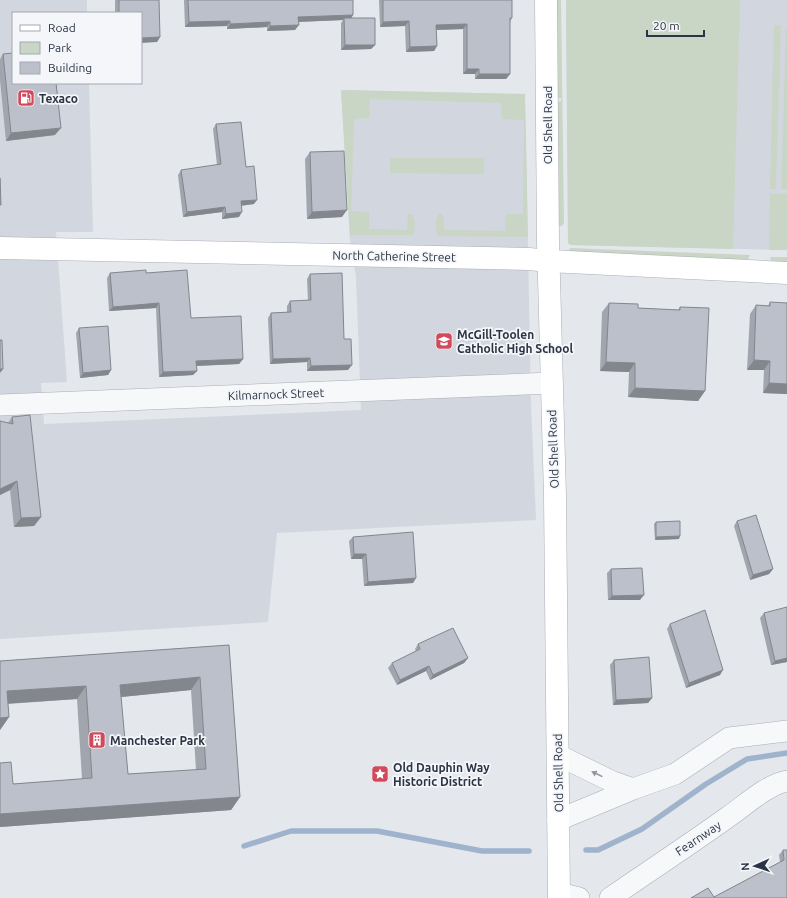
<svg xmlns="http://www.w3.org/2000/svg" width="787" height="898" font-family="Ubuntu,sans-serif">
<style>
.built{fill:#d2d6de}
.green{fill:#c9d6c5}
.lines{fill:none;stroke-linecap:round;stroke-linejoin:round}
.stream{stroke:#9fb4cc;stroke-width:5.5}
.street-casing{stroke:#a9aeb7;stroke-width:22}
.secondary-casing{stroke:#a9aeb7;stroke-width:23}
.street{stroke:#f7f8fa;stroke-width:21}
.secondary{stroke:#fff;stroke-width:22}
.wall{fill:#a1a5ae;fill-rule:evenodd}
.shaded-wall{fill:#83868d}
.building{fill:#bbc0ca;stroke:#83868d;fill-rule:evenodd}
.oneway{fill:#9196a0}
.labels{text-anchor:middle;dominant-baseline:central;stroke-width:3.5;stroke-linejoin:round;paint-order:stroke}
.poi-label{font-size:12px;font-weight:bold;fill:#2b3445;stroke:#f4f6f9;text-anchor:start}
.street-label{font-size:12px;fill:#2b3445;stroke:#f4f6f9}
</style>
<rect width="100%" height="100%" fill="#e4e7ec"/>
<path class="built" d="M0,0H87V13H13V83H89L93,232H56L67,382L41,383L44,424L361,410L356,277L350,240L341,90L525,94L531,405L536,520L277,533L268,622L0,639Z
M566,0H787V250L571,245L568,243Z"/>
<path class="green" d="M556,0H561L564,223L562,226H558L557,102L561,101V98H557Z
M566,0H740L733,249L571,245L568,243Z
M774,25L781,26L776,189H770Z
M786,29H787V189H781Z
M341,90L525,94L528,237L438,236C435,230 435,220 439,214H442L443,216L444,230L505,231L506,214H523L524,120L502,119L501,103L370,99L369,118L354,119L351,211L369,212V229L407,230L408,215V214H412C416,220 415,228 413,235H350Z
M390,158H484V174L390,173Z
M770,194H787V250H769Z
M570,248L750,255L748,259L745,260L569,253Z
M770,257H787V262H772Z"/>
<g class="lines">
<path class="stream" d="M244,846L291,831H377L482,851H529
M586,850H598L642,829L706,784L747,759L787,753"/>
<defs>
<path id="street" d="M0,405L552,383
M558,755L613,782L633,789
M558,820L633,789L675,774L729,738L787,731
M559,893L579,898
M610,898C649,871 689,845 728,817C744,806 768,784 787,781"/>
<path id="secondary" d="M546,0L548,242L555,496L559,898
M0,248L529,259L549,261L787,273"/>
</defs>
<use href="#street" class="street-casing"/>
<use href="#secondary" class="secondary-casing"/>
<use href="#street" class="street"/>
<use href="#secondary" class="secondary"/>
</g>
<path class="wall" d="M115,0H159L160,37L157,42L141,13H115Z
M184,0H353V15L351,18L375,45L371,49L341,50V23L343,20L299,22L295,30L267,31V27L227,29V26L185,27Z
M379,0H512V18L510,22V74L506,79H475V74H463V29L436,30L437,46L434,51L406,52L405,26L380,27Z
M3,54L55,135L6,141L0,80V59Z
M216,124L246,167L254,204L241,206L239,217L222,219V212L183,217L178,175L181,170L217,165L213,129Z
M310,152L342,217L307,219L305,159Z
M110,273H146L191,318L243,359L239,364L196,366L197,371L193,375L159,377L156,308L109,311L107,278Z
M310,274L344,339L348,370L307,371V362L270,364L268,318L271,313L287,312V306L290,301H308L307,279Z
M770,302L787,394L763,393L764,370H747L750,314L756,305L768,306Z
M609,303L638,308L678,310L680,307L705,391L698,401L628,397L629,372L600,371L602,312Z
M79,328L111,370L108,375L80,378L76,333Z
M12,417L41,517L34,526L14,527L10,490L0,495V421L8,423Z
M737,521L773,569L769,574L750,580L734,526Z
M656,522L679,539L655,540L654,524Z
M353,537L416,578L413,583L364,586L362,559H351L349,541Z
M611,569L640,600H608L607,573Z
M787,607V662L771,665L760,618L764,613Z
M670,624L720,675L686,688L667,629Z
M418,644L468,658L464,663L430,680L426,671L397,685L388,668L392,663L416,651L415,649Z
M229,645L240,797L231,810L0,827V763L13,784L82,779L77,699L8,704L9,717L0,730V661ZM191,690L196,770L128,774L121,697Z
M614,660L652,698L648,703L613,705L610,665Z
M783,850L787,898L714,897L780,862L779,855Z"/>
<path class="shaded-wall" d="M353,15L350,20L344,18L343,20L295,22L298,17Z
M230,21L227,26L185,27L189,22Z
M409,21L405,26L380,27L383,22Z
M270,22L267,27L227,29L230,24Z
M467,24L463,29L433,30L436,25Z
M299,25L295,30L267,31L270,26Z
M160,37L157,42L141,43V38Z
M345,45H375L371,49L341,50Z
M437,46L434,51L406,52L410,47Z
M467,69H479L475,74H463Z
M479,74H510L506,79H475Z
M61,128L55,135L6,141L11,133Z
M257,200L254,204L237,206L241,201Z
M225,207L222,212L183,217L187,212Z
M347,210L342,217L307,219L312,212Z
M242,212L239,217L222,219L226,214Z
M159,303L156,308L109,311L113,307Z
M310,358L307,362L270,364L273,359Z
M243,359L239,364L193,366L196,361Z
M754,360L770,361L764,370H747Z
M606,362L635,363L629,372L600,371Z
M352,365L348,370L307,371L311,366Z
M0,369H3L0,373Z
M111,370L108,375L80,378L83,373Z
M197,371L193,375L159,377L163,372Z
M769,383L787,384V394L763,393Z
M635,388L705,391L698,401L628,397Z
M17,481L10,490L0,495V489Z
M41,517L34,526L14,527L21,518Z
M680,536L679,539L655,540L656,537Z
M354,554H366L362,559H351Z
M773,569L769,574L750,580L753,575Z
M416,578L413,583L364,586L368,582Z
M644,595L640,600H608L612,596Z
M468,658L464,663L430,680L433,675Z
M787,658V662L771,665L775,661Z
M429,666L426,671L397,685L400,680Z
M723,670L720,675L686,688L689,683Z
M200,677L191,690L111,698L120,685Z
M86,686L77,699L0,704L7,691Z
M652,698L648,703L613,705L616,700Z
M9,717L0,730V718Z
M240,797L231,810L0,827V814Z"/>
<path class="building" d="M119,0H159L160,37L141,38V13H119Z
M188,0H353V15L298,17L299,25L270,26V22L230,24V21L189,22Z
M383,0H512V18H510V74H479V69H467V24L436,25L437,46L410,47L409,21L383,22Z
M344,18H375V45H345Z
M13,53V83H56L61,128L11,133L3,54Z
M241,122L246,167L254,166L257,200L241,201L242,212L226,214L225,207L187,212L181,170L221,164L216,124Z
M344,151L347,210L312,212L310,152Z
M0,178L1,205H0Z
M146,270V273L187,270L191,318L241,316L243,359L196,361L197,371L163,372L159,303L113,307L110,273Z
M342,273L344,339H351L352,365L311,366L310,358L273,359L271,313L291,312L290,301L311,300L310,274Z
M770,302L787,303V384L769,383L770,361L754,360L756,305L770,306Z
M609,303L638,304V308L680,310V307L709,308L705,391L635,388V363L606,362Z
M108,326L111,370L83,373L79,328Z
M0,340H2L3,369H0Z
M30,415L41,517L21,518L17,481L0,489V421L13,424L12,417Z
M756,515L773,569L753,575L737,521Z
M680,521V536L656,537V522Z
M413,532L416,578L368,582L366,554H354L353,537Z
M642,568L644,595L612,596L611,569Z
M787,607V658L775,661L764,613Z
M705,610L723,670L689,683L670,624Z
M453,628L468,658L433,675L429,666L400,680L392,663L420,649L418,644Z
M229,645L240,797L0,814V763L11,762L13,784L92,778L86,686L7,691L9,717L0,718V661ZM200,677L206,769L128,774L120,685Z
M649,657L652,698L616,700L614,660Z
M783,850H787V898H691L708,888L714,897L784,860Z"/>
<defs><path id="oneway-solid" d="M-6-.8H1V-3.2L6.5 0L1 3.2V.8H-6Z"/></defs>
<use class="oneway" href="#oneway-solid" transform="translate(597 774) rotate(-154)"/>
<defs>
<symbol id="fuel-square" viewBox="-11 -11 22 22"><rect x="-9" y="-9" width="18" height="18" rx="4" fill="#d1495b" stroke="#f4f6f9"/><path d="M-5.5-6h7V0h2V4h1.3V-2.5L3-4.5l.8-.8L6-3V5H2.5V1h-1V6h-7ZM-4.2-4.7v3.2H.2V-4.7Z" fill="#fff"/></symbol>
<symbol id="school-square" viewBox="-11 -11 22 22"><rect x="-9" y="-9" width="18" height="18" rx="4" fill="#d1495b" stroke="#f4f6f9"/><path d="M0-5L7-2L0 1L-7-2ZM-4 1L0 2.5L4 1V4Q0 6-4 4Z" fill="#fff"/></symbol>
<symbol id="building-square" viewBox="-11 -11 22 22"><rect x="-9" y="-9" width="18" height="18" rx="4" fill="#d1495b" stroke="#f4f6f9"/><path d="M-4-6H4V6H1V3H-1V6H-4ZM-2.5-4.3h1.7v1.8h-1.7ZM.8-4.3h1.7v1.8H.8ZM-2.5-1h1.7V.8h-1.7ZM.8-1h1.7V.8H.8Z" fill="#fff"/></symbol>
<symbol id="sight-square" viewBox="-11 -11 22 22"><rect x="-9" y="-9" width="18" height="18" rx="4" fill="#d1495b" stroke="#f4f6f9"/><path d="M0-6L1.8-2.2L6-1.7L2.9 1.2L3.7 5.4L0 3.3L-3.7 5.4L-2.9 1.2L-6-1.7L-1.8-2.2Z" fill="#fff"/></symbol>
</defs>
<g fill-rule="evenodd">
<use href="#fuel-square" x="16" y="88" width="20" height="20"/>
<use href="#school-square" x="434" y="331" width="20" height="20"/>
<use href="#building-square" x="87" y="730" width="20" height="20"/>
<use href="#sight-square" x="370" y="764" width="20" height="20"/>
</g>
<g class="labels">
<g class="poi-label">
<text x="39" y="98">Texaco</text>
<text x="457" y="334">McGill-Toolen<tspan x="457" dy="14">Catholic High School</tspan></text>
<text x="110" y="740">Manchester Park</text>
<text x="393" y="767">Old Dauphin Way<tspan x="393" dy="14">Historic District</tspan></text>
</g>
<g class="street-label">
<text transform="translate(547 125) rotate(-90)">Old Shell Road</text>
<text transform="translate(394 256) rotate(1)">North Catherine Street</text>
<text transform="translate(276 394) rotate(-2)">Kilmarnock Street</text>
<text transform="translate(553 449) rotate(-92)">Old Shell Road</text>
<text transform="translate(558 773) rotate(-91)">Old Shell Road</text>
<text transform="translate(698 838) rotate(-34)">Fearnway</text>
</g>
</g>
<rect x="12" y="12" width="130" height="72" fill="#f4f6f9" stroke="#a4a8b1"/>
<rect x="20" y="25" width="20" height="6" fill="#ffffff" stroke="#a4a8b1"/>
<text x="48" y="32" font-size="12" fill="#2b3445">Road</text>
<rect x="20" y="42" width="20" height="12" fill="#c9d6c5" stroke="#a4a8b1"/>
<text x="48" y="52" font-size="12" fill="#2b3445">Park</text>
<rect x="20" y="62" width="20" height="12" fill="#bbc0ca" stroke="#a4a8b1"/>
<text x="48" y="72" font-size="12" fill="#2b3445">Building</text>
<g transform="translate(755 866) rotate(267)" stroke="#f4f6f9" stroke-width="3" paint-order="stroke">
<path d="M0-3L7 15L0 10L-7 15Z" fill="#2b3445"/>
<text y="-6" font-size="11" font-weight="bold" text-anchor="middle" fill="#2b3445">N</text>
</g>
<path d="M647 30v6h57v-6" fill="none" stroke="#2b3445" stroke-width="2"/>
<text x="653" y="30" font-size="12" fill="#2b3445" stroke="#f4f6f9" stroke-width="3" paint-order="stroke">20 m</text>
</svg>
